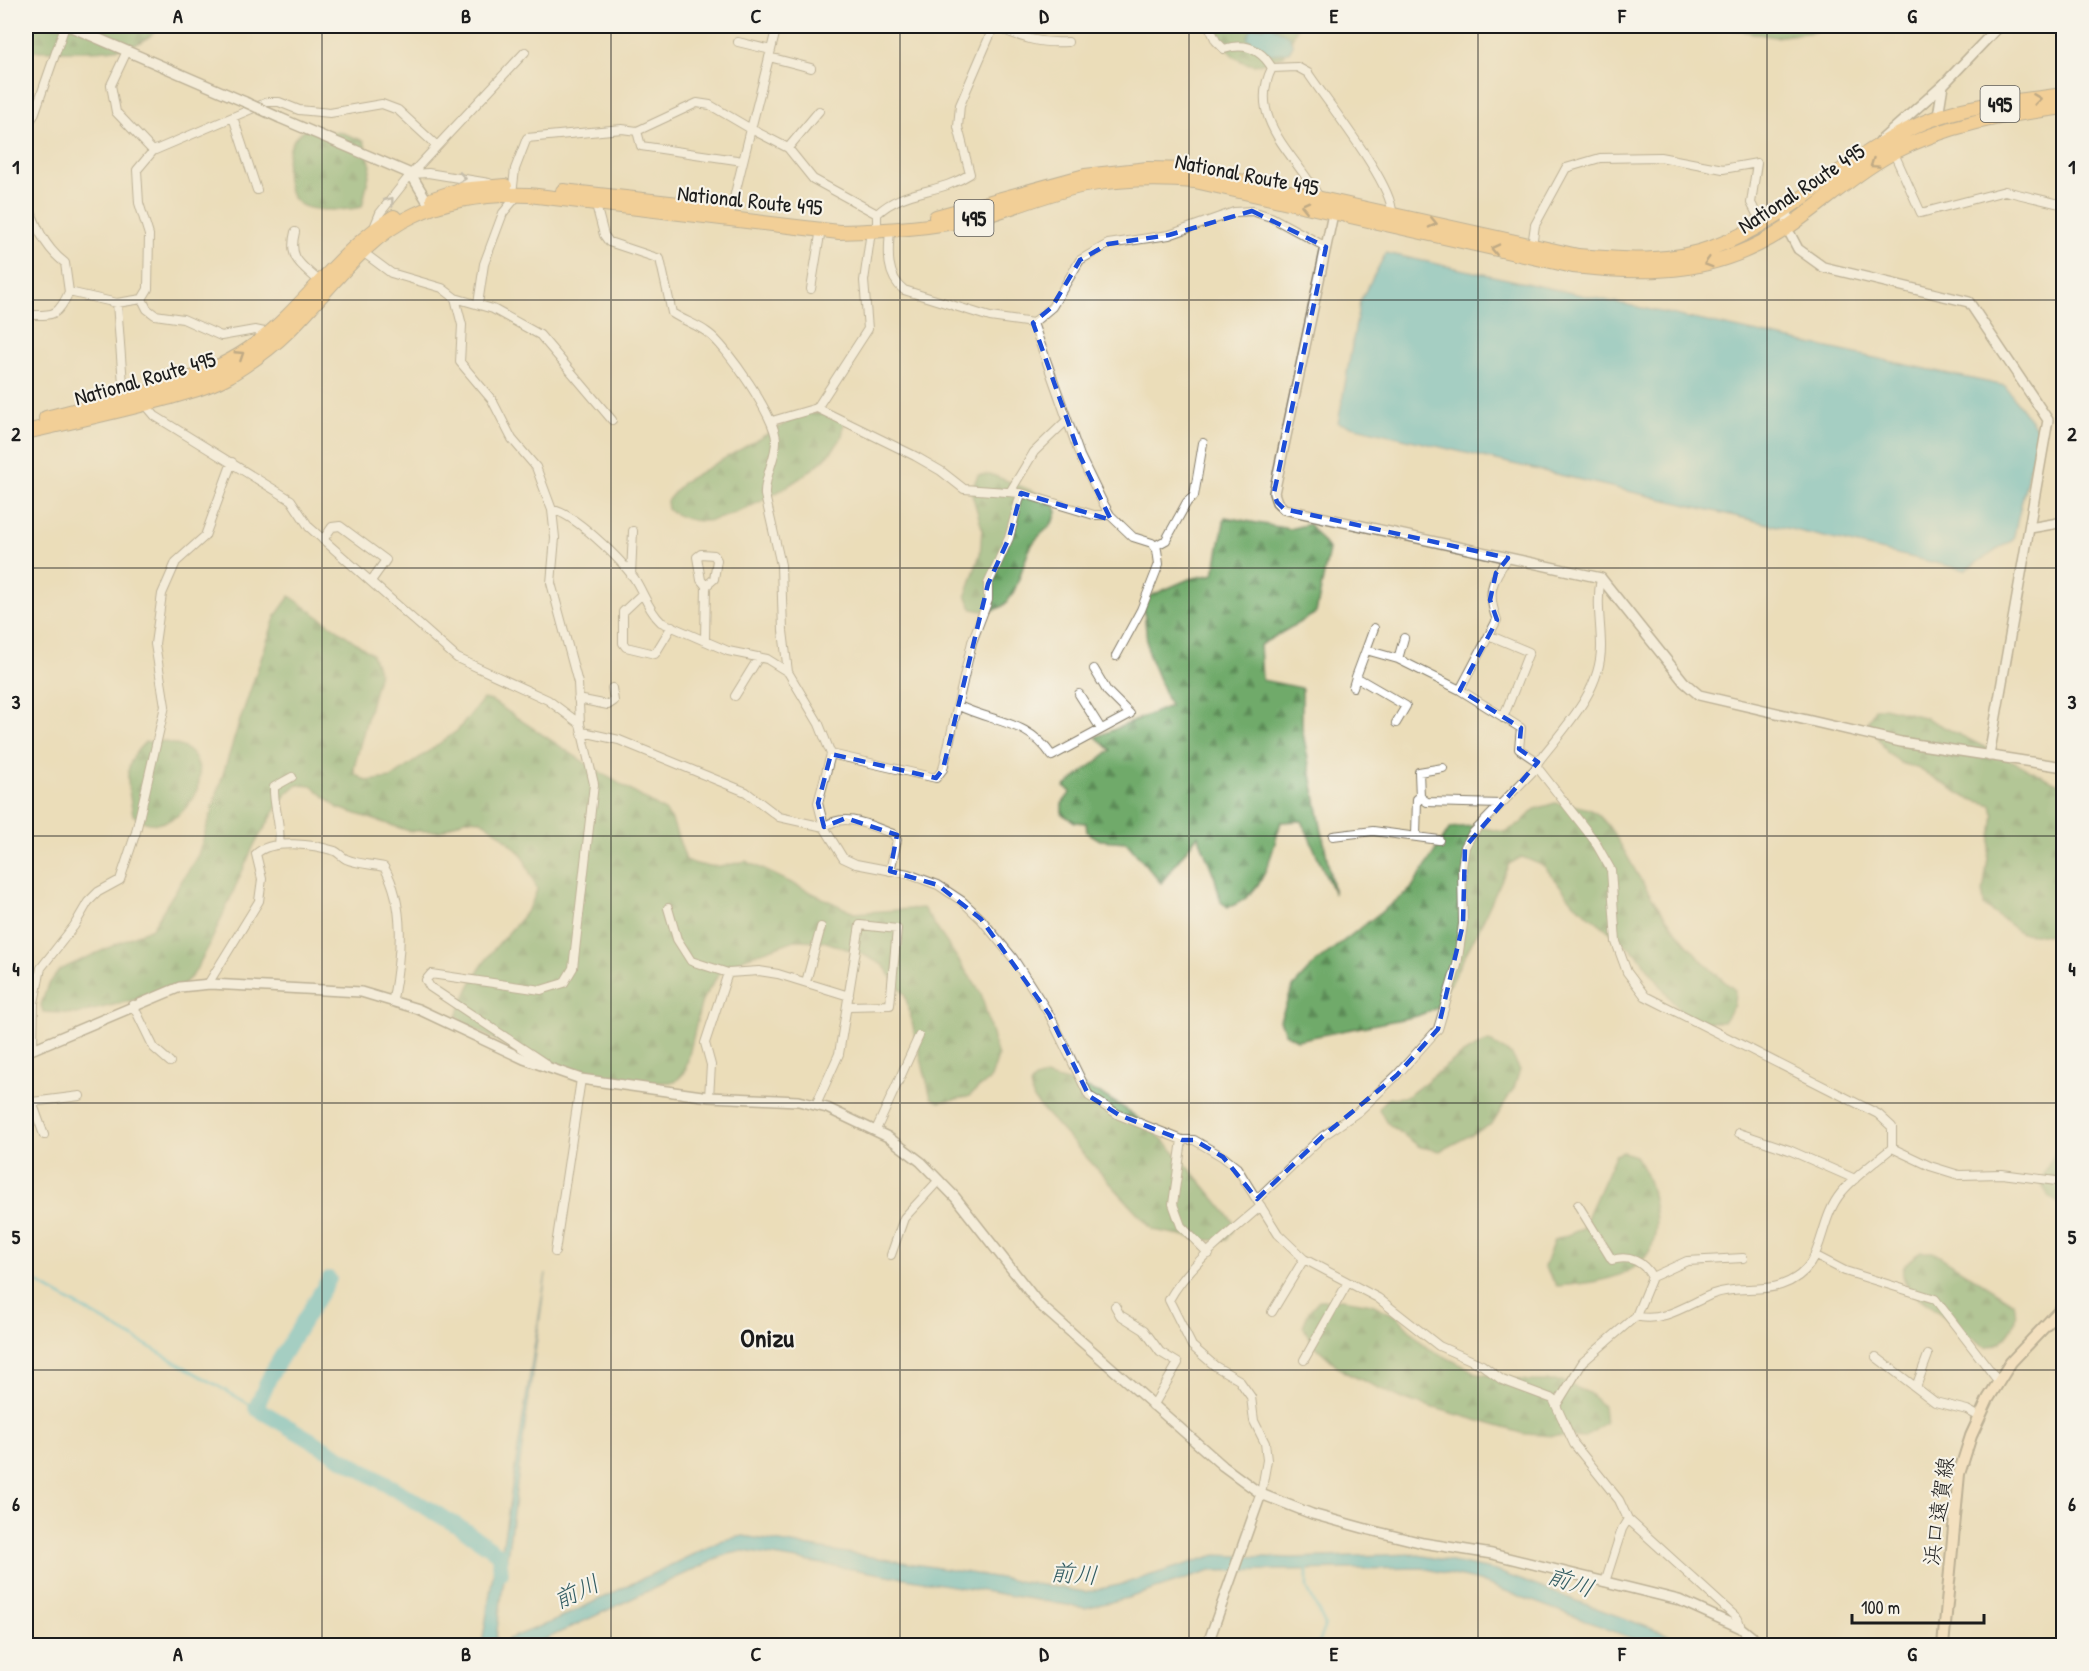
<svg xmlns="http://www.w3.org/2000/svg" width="2089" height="1671" font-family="'Patrick Hand','Klee One',sans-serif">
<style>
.forest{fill:url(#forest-firs);stroke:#466343;stroke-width:1.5}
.water{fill:#51bccc;stroke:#366c74;stroke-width:1.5}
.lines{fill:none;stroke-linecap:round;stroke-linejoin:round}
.stream{stroke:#51bccc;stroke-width:3}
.river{stroke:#51bccc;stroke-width:16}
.minor-casing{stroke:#847c6a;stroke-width:10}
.tertiary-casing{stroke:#847c6a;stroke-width:12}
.secondary-casing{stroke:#847c6a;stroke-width:14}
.trunk-casing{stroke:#847c6a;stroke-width:16}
.minor{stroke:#fff;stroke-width:8}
.tertiary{stroke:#fff;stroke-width:9}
.secondary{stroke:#fde5c5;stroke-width:10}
.trunk{stroke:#fabe6d;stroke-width:14}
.tertiary-bridge-casing{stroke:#847c6a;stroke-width:12;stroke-linecap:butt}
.tertiary-bridge{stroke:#fff;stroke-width:9}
.oneway{stroke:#8b6d44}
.oneway2{stroke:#999}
.marked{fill:none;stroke:#1d4ed8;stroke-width:4.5;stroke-dasharray:12 8;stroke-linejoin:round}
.grid{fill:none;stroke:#1c1c1c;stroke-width:1.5;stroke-opacity:0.55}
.labels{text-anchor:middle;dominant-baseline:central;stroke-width:4.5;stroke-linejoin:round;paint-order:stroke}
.shield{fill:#f7f3e8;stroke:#5e5c59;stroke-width:1.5}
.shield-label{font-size:21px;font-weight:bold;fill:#1c1c1c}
.street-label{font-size:22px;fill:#1c1c1c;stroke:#f7f3e8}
.water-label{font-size:24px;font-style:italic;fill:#315c62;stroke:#f7f3e8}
.quarter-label{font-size:26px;font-weight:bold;fill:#1c1c1c;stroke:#f7f3e8}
.neatline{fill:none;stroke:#1c1c1c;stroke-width:2}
.grid-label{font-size:20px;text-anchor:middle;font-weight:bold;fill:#1c1c1c}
</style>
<defs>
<pattern id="forest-firs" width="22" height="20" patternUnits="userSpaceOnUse" patternTransform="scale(1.5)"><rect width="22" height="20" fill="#70aa6a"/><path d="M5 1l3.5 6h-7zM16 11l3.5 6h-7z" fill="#5b8a56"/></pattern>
</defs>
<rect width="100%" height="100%" fill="#f7f3e8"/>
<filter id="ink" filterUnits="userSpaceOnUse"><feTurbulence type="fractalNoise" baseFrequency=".0167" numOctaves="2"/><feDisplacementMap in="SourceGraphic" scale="12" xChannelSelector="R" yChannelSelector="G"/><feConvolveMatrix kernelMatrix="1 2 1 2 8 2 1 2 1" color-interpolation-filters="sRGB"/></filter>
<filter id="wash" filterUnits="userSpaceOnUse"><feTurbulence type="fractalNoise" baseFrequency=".008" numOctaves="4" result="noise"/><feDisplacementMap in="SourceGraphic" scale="24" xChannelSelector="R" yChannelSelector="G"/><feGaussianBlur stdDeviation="1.35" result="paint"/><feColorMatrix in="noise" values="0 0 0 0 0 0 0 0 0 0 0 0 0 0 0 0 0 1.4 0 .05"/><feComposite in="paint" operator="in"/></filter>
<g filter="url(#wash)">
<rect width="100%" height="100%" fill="#ebddb9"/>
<path class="forest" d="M26,26H159C138,61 61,49 26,51Z
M1208,26H1298L1284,56L1255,65L1245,63L1234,57Z
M1713,26H1860L1775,37Z
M306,129L343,133L364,141L371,166L362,207C348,210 310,213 298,203C282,190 284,154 295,138C298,134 303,131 306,129Z
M824,413L844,418C844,425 844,434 840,440C821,472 744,516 707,521C692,522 680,518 668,510L667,501L683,482L802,414Z
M990,474L1053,499L1057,512C1053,529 1039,532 1032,545C1016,573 1018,622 972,609L966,595L980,554L982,528L971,491L978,475Z
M1225,517L1289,529L1309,524L1329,550L1316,613L1260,645L1262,680L1302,688V728L1334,894L1302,821L1281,822C1271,855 1265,896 1228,907L1221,902L1215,878L1198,835L1161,883L1126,842L1100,840L1087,832L1086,823L1075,822L1062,814V804L1071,792L1064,787L1111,750L1096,737L1170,706L1148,653L1143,599L1189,579L1214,574Z
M290,596L372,654L379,673L354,768L355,774L366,781L391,778L458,730L483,699L492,701L590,766L665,811L672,820L686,860C706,870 725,866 746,861L854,913L923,908L981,993L998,1057L991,1078L968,1097L939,1102L931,1098L905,995L883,965L862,954L823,941L795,940L745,958L721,971L702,1000L685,1072L675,1082L612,1084L510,1048L464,1023L457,1016C464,994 476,973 490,954C506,932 530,916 537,889L522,855L499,833L480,820L465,819L441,831H409L338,808L312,786L297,785L285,795L254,845L209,946L193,975L178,989L77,1014L43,1012L41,1005L47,987L59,970L152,928L198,855L238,726L276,615Z
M1884,707L1924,717L2063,786V919L2049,935L2021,933L1984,906L1983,893L1994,815L1992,805L1967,798L1919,769L1901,763L1887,752L1868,721L1875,709Z
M163,741C170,743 180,745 186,749C225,777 171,848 133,815C128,783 120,766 145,742Z
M1555,803C1565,805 1581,805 1591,810C1611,820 1630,863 1642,882C1667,922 1697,961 1735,990L1734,1005L1723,1022H1707L1683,1015L1637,954L1574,903L1544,866L1522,857L1509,864L1478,931L1437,1008L1417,1016L1297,1040L1285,1033L1280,1020L1293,987L1315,963L1411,889L1450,828L1473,826L1505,832L1520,824L1535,809Z
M1489,1041L1512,1055L1520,1070L1514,1088L1492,1124L1440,1151L1420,1147L1386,1122L1379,1109C1389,1089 1397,1103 1410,1094C1435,1076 1460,1051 1489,1041Z
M1045,1076C1058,1080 1073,1082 1085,1087C1149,1113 1191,1169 1233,1221V1231L1227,1240H1206L1153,1230L1034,1100L1030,1086L1035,1079Z
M2059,1146H2063V1206L2049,1197L2041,1182L2050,1160Z
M1623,1152L1635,1156C1648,1174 1652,1189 1655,1211C1664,1276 1606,1282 1557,1286L1544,1267L1554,1240L1582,1229L1615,1155Z
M1921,1252H1933L2014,1303C2020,1324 2007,1343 1986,1348L1910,1291C1897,1271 1901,1264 1921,1252Z
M1343,1299L1372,1304L1398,1317L1426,1347L1479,1374L1530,1381H1561L1589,1393L1603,1406L1605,1423L1584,1438L1525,1434L1403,1399L1344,1372L1312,1343L1303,1326L1309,1311L1319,1300Z"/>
<path class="water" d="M1272,26L1289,36L1293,45L1289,52L1270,54L1247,38L1252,28Z
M1386,253L2005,386L2038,430L2013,540L1965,570L1338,423L1360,301Z
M546,1273L496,1638L500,1643L499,1645H482L496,1554L502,1549L507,1518Z
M743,1536L1085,1592L1119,1585L1216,1555L1291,1558L1414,1554L1496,1571L1696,1645H1650L1479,1581L1423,1568L1211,1571L1128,1598L1085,1608L743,1551L725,1555L533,1645L507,1646L508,1639L554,1621L723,1540Z"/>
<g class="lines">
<path class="stream" d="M26,1276L256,1408
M1307,1569V1588L1325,1625L1317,1646"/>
<path class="river" d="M329,1279L271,1374L256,1408L463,1529L499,1554L501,1573"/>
</g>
</g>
<g filter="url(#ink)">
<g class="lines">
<defs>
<path id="minor" d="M777,26L751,129L788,148L813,179L877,214
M995,26C1021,38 1040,44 1068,42
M1209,26L1216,41L1224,49C1245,42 1261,49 1272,68C1246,119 1296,155 1319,197
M738,42L771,50
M127,51L111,85L116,112L153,151
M769,57L811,68
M1272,68L1297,67L1308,73C1327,102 1393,184 1392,213
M26,100L38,103
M233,117L257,190
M26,127L34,115L65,26
M637,131L641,146L743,161
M788,148L819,111
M1892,149L1921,213L2005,191L2064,205
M411,174L428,173L489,183
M501,185L513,186L515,169L527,138L622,129L637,131L697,103L710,105L751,129L731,210
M26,198C35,224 43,246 65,263L69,292L117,303L142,299L148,289L149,235L139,203L137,170L153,151L268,102H279L299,110L330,113L382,104L398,110L437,146
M595,201L604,235L609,242L660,259L672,313C684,321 698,325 708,333C727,346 777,420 776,441C776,459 764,476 765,495L781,565L783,631L788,672
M877,223V214C904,188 938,195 970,174L958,127L960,105L994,26
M373,230L380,213L411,174L525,52
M890,231C888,252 886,276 904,290L990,317L1033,323L1052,307L1080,260L1108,244L1169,235L1234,212L1252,211L1271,217L1326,247
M295,232C288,260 301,264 320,282
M1532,246L1535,225L1566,168L1600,158L1660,157L1723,169L1757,163L1751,203L1762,224
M360,250L391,273L442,288L455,298L462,325L460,362L492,400L512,439L536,467L552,510L555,538L551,583L578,683L580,724L594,784L573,968L564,983L541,990L431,974L426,980L430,987L546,1064
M811,289L821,229
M455,298L493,309L540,335L612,420
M142,299L147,309L155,315L183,319L221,336L255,330L269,333
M117,303L123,384L125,396L130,398
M478,304L484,264L503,213L518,195
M26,315C53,315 57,318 69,292
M1033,323L1080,456L1102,501L1110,515L1133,537L1152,543L1157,550L1159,564L1141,610L1116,656
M144,403L155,416L291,500L309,527L457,658L548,700L580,724
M817,408L868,329L864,281L871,231
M772,421L817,408L915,456L941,471L964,489L1021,493L1094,515H1110
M1010,492L1034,452L1067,420
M552,510C573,512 621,560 634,578C644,593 648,610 661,622L728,651L767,659L788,672L819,724L831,754L818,803L824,827L843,858L856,864L908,874L938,885L962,901L981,919L1013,958L1049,1014L1089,1096L1119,1115L1182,1140H1194L1223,1157L1237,1168L1278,1234L1304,1259L1378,1298L1439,1346L1482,1365L1502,1380L1553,1399L1574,1444L1619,1500L1628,1519L1738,1619L1741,1628
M323,540L332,527L340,526L386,560L371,581
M1155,546L1166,540L1187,502L1194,496L1203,443
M1508,558C1491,580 1487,594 1497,620L1460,690L1521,728L1519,749L1538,762
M631,575L633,531
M642,594L623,612V643L626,647L655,654L672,626
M1374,628L1366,650L1398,659L1460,690
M1491,636L1529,652L1503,718
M705,640L706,586L701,580L697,557L701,554L714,555L717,560L714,579L706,586
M1366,650L1356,677L1406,706L1396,723
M1398,659L1404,638
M1353,687L1356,677
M1079,694L1101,729
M735,696L759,657
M578,699L608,705L614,701L612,688
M959,706C994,723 1028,720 1052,756L1130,714L1107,691L1094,669
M583,732L619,740L746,792L779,817L824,827C845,811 871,826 893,834L897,840L890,871
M831,754L936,778L943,769L972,642L988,600V584L1009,538L1021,493
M1537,767L1594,840L1611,870L1616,942L1627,972L1645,996L1878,1114L1892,1127V1148C1875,1162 1855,1176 1841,1193C1815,1225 1828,1269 1781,1285C1760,1292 1735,1286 1713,1294C1690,1303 1662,1324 1636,1316L1583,1362L1557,1404
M1443,768L1419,772L1420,797L1427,802L1501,804
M1333,836L1373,831L1439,840
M1416,836L1417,799L1420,797
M279,844C282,826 273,806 274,787L292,777
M668,908L677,939L691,961L728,973L759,971L778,974L849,996
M806,982L821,927
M208,984L259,901L262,879L256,854C271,838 316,845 335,851C339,853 342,857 346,859C357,864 372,864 384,867C406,905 401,956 393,999
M133,1005L154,1048L170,1062
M33,1047L34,1003L41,968L74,926L88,902L98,892L120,880L136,832L165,706L155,644L162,594L176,562L205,536L232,462
M709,1097L711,1065L705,1043L728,973
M32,1102L44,1135
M26,1105L32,1102L80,1096
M816,1105L839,1054L860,925L897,929L890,1005L849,1006
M876,1130L919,1036
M1739,1133L1789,1150L1855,1179
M1182,1140L1173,1204L1181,1226L1209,1254
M1892,1148L1930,1166L1959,1175L2002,1174L2064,1182
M1257,1199L1323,1136L1358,1112L1397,1075L1438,1029L1457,965L1463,924L1462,868L1465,847L1472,834L1537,767L1538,762C1564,728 1601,692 1601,647C1601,623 1596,603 1601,578
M1578,1205L1612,1260C1629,1255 1643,1261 1652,1277L1636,1316
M1261,1206C1231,1232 1188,1265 1169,1300L1192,1346L1215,1366L1239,1380L1251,1397L1254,1421L1265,1443L1267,1460L1261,1494
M555,1252L581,1079
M891,1255L904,1218L939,1180
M1816,1256L1845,1271L1935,1299L1999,1382
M1652,1277L1687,1261L1743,1258
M1115,1306L1120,1315L1144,1330L1160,1352L1178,1363L1153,1406
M1272,1312L1304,1259
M1876,1357L1935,1402L1967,1410L1980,1417
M1304,1360L1347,1284
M1916,1387L1928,1355
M1605,1582L1622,1529L1628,1519"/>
<path id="tertiary" d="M69,26L245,102
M1938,116L1943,85L1999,26
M280,118L411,174L427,201
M1880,141L1943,85
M1788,207L1787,228L1798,249L1823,267L1969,302L2048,420L1989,756
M1334,209L1274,493L1277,502L1284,509L1601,578L1684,682L1699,695L1901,742L2064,767
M2030,528L2064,522
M26,1052L180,987L210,984L361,992L418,1009L524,1059L581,1079L709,1097L798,1101L827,1108L888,1137L921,1162L955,1197L1039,1304L1223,1466L1261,1494L1312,1514L1370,1530L1423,1543L1492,1554L1679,1600L1741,1628L1763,1646
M1207,1646L1261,1494"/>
<path id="secondary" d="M1943,1646L1959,1474L1971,1436L1988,1399L2011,1362L2064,1306"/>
<path id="trunk" d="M563,191L723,209
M433,199L460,190L505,186
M936,217L1085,176L1148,169L1190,170L1578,256C1624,260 1670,264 1714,247C1795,217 1855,146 1938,117C1977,103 2023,101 2064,95
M46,418C113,400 199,387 256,344C306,306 340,250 394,217
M26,432C73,421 120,411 167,398C188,392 211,386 230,375C251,362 271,348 288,331C328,292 363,238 414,215C450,198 490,194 529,195L839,232C886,231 930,228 975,218C1012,209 1048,192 1085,185C1121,179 1159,178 1195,181L1573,266C1654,275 1718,274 1788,227C1823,203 1855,173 1892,153C1947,124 2003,115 2064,107"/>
</defs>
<use href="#minor" class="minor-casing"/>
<use href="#tertiary" class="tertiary-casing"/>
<use href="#secondary" class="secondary-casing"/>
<use href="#trunk" class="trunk-casing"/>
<use href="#minor" class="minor"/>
<use href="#tertiary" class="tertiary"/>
<use href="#secondary" class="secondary"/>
<use href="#trunk" class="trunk"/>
<defs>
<path id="tertiary-bridge" d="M245,102L280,118"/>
</defs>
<use href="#tertiary-bridge" class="tertiary-bridge-casing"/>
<use href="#tertiary-bridge" class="tertiary-bridge"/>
</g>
<defs><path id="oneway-chevron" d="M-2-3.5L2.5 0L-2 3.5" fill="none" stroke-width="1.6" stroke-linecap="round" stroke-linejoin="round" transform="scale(1.5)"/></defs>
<g class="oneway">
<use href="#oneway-chevron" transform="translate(2037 99) rotate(-7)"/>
<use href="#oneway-chevron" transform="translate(1874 164) rotate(146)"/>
<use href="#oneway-chevron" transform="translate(1305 206) rotate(-167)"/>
<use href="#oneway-chevron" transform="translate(1433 223) rotate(13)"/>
<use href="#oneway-chevron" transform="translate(1495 249) rotate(-167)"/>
<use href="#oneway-chevron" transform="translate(1708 263) rotate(164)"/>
<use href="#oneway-chevron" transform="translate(240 355) rotate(-33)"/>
</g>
<g class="oneway2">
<use href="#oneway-chevron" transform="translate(462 178) rotate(9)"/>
<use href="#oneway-chevron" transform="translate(390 201) rotate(-51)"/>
</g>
</g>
<path d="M0 0H2089V1671H0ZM1252,211L1326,247L1274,493L1277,502L1284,509L1508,558L1496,573L1490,600L1497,620L1460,690L1521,728L1519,749L1538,762L1465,847L1463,924L1438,1029L1397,1075L1323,1136L1257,1199L1223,1157L1194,1140H1182L1119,1115L1089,1096L1049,1014L981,919L938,885L890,871L897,835L846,818L824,827L818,803L831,754L936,778L943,769L988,584L1009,538L1021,493L1111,520L1080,456L1033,323L1052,307L1080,260L1108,244L1169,235Z" fill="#ebddb9" fill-opacity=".55" fill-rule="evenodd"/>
<path class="marked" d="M1252,211L1326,247L1274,493L1277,502L1284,509L1508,558L1496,573L1490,600L1497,620L1460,690L1521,728L1519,749L1538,762L1465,847L1463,924L1438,1029L1397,1075L1323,1136L1257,1199L1223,1157L1194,1140H1182L1119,1115L1089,1096L1049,1014L981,919L938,885L890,871L897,835L846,818L824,827L818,803L831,754L936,778L943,769L988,584L1009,538L1021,493L1111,520L1080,456L1033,323L1052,307L1080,260L1108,244L1169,235Z"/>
<path class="grid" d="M322,26V1646M611,26V1646M900,26V1646M1189,26V1646M1478,26V1646M1767,26V1646M26,300H2064M26,568H2064M26,836H2064M26,1103H2064M26,1370H2064"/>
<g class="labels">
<g class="shield">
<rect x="1980.5" y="86" width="39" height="36" rx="4.5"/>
<rect x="954.5" y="200" width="39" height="36" rx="4.5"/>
</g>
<g class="shield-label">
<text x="2000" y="104">495</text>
<text x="974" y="218">495</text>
</g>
<g class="street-label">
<text transform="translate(1247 174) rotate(11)">National Route 495</text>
<text transform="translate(1801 188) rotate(-33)">National Route 495</text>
<text transform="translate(750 200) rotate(6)">National Route 495</text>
<text transform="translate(145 378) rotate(-16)">National Route 495</text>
<text transform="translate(1938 1511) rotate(-82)">浜口遠賀線</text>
</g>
<g class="water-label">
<text transform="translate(1074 1573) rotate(4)">前川</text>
<text transform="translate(1571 1581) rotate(19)">前川</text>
<text transform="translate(576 1591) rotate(-25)">前川</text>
</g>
<g class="quarter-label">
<text x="767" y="1337">Onizu</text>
</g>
</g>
<rect width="2089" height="1671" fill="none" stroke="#f7f3e8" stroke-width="66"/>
<path d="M1852 1614v9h132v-9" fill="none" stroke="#1c1c1c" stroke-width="3"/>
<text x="1861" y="1614" font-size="18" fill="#1c1c1c" stroke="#f7f3e8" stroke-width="4.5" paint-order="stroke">100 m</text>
<rect x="33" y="33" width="2023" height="1605" class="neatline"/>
<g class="grid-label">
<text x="178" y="23">A</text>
<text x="466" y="23">B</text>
<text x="756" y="23">C</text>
<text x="1044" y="23">D</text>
<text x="1334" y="23">E</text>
<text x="1622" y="23">F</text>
<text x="1912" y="23">G</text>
<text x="16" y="174">1</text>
<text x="2072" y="174">1</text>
<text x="16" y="441">2</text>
<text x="2072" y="441">2</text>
<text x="16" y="709">3</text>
<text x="2072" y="709">3</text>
<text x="16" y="976">4</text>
<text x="2072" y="976">4</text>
<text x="16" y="1244">5</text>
<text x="2072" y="1244">5</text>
<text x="16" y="1511">6</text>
<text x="2072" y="1511">6</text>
<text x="178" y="1661">A</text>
<text x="466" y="1661">B</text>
<text x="756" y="1661">C</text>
<text x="1044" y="1661">D</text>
<text x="1334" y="1661">E</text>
<text x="1622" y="1661">F</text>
<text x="1912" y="1661">G</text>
</g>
</svg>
